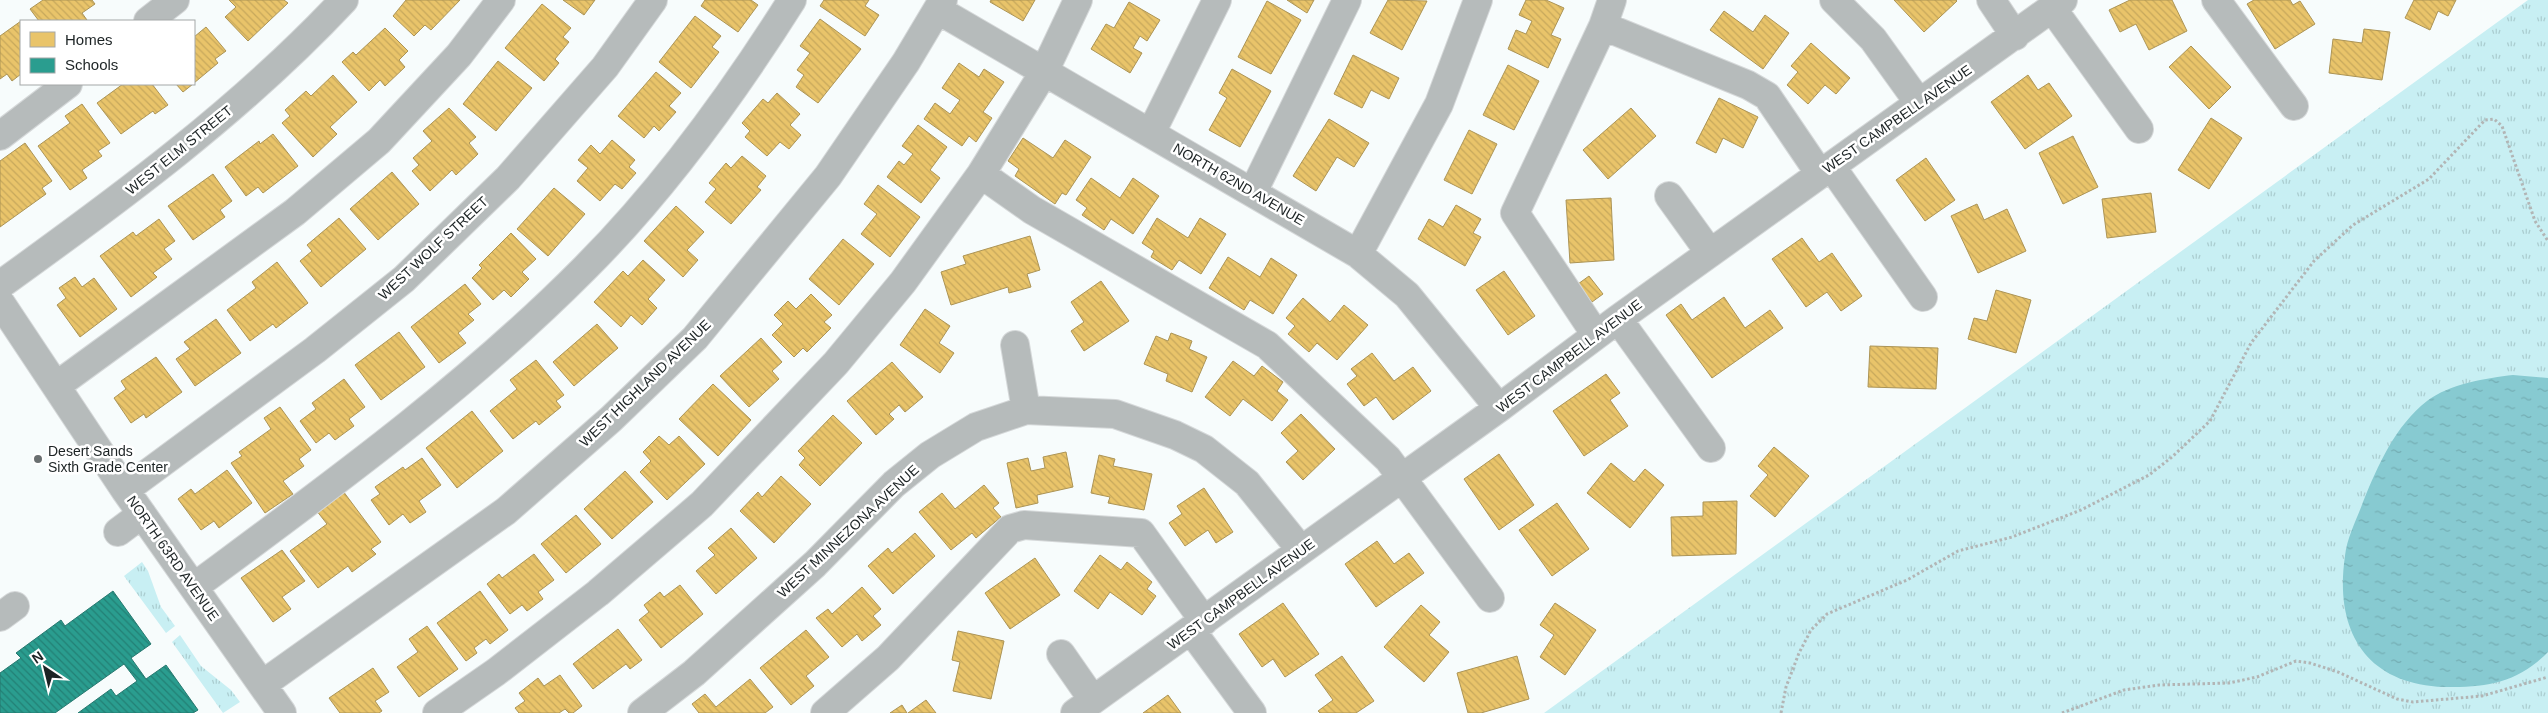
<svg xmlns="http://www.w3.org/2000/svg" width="2548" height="713" font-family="Helvetica,sans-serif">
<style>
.grass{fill:url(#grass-tufts)}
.water{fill:url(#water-ripples)}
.homes{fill:url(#homes-back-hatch);stroke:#ac9455}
.schools{fill:url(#schools-back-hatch);stroke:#26786f}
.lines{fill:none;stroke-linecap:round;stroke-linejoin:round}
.minor-casing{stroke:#d5d8d9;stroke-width:30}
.path{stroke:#b2b5b5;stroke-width:3;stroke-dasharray:2.5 2.5;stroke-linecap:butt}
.minor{stroke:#b6bbbb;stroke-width:28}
.poi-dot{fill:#696f70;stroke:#fff;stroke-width:2}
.labels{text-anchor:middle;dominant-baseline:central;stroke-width:5;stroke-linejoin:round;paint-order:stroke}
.street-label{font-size:14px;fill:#1c2324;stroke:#fff}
.poi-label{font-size:14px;fill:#1c2324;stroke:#fff;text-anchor:start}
</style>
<defs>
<pattern id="grass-tufts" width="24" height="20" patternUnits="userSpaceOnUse" patternTransform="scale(1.25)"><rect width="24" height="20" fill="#c8eff3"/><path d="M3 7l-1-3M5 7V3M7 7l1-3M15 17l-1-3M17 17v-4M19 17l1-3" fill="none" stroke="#abcdd0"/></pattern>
<pattern id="water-ripples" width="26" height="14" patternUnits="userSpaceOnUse" patternTransform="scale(1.25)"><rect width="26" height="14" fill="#87cad1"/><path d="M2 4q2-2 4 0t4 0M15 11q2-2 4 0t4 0" fill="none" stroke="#74adb3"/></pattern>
<pattern id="homes-back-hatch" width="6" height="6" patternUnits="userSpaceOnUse" patternTransform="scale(1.25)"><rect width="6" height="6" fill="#e9c46a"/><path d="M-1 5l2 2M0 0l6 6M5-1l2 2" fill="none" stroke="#c7a85c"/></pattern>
<pattern id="schools-back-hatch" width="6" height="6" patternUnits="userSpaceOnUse" patternTransform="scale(1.25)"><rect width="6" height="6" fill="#2a9d8f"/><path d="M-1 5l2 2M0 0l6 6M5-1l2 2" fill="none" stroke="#238075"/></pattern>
</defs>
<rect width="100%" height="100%" fill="#f7fcfc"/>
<path class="grass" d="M2528,0H2548V713H1544Z
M142,562L148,571L161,607L175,626L166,633L124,576Z
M180,635L201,666L231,690L240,702L223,713L172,642Z"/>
<path class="water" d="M2513,375L2548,378V652C2518,683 2486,688 2444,687C2365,684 2334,630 2345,556C2347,537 2357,519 2363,502C2378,465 2395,426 2427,401C2449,384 2487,378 2513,375Z"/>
<path class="homes" d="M43,0H92L95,4L82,13L87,20L85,21H39L30,9Z
M229,0H284L288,3L248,41L225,17L236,7Z
M406,0H460L431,30L425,25L414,36L393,16Z
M563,0H595L584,15Z
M705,0H751L758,5L738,32L701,6Z
M824,0H869L865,6L879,15L865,36L820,6Z
M991,0H1035L1023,21L990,2Z
M1287,0H1314L1307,13Z
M1388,0L1427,1L1402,50L1370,33Z
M1526,0H1546L1564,8L1551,35L1561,39L1548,68L1508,49L1516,30L1526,34L1532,21L1519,15Z
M1894,0H1956L1957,1L1924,32Z
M2130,0H2172L2187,31L2149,50L2136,24L2120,32L2109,10Z
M2254,0H2290L2293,5L2300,1L2315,24L2275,49L2247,4Z
M2414,0H2456L2448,16L2438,11L2430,30L2405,18Z
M1267,1L1301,20L1271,74L1238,57Z
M1129,2L1160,20L1147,41L1140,36L1133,48L1142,53L1130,73L1091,49L1106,24L1114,28Z
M542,4L571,28L563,37L569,42L555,59L559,63L544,81L505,48Z
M1724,11L1753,32L1765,15L1789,33L1763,69L1710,30Z
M695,16L721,36L712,47L719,52L691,88L659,62Z
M820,19L861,49L818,103L796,87L804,75L797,70L810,53L800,46Z
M21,21V74L12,81L7,74L0,79V36Z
M206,27L226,51L215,59L218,63L194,83V37Z
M385,28L408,51L399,60L405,67L385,86L380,80L369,91L342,62L353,52L356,55Z
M2364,29L2390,32L2382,80L2329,73L2333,39L2362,43Z
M1811,43L1850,78L1836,94L1825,85L1808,104L1787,85L1798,72L1791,66Z
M2191,46L2231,87L2209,109L2169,67Z
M1353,55L1399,78L1389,99L1371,90L1362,108L1334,94Z
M498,61L532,88L496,131L463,104Z
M959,63L979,77L984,69L1004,82L983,112L992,118L976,142L969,136L962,146L924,119L935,103L950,114L960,100L942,88Z
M1508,65L1539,81L1514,130L1483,115Z
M1232,69L1271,91L1240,147L1209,130L1227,98L1219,93Z
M656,72L681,93L669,106L676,112L659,131L654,126L644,138L618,116Z
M333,75L357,102L330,127L337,134L313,157L282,123L290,116L285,110L306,91L311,96Z
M2028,75L2038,90L2049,83L2072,116L2025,149L1991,102Z
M123,84H152L168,105L155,114L153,111L121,134L97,103Z
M176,84H193L183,92Z
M777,93L800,114L790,125L801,135L789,149L780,142L767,156L745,137L750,131L742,123L763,99L768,103Z
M1719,98L1758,117L1743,148L1723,138L1716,153L1696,143Z
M82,104L110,143L98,151L102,156L82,170L87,178L70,190L38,146L70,123L65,116Z
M449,108L476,137L469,143L478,154L456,175L452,170L430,191L412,171L419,165L413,158L432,141L423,131Z
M1631,108L1656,136L1608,179L1583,150Z
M2211,118L2242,138L2209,189L2178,170Z
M1329,119L1369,143L1354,167L1337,157L1316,191L1293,176Z
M918,125L947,147L930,170L940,178L921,203L887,177L899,161L904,165L913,154L902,146Z
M1469,130L1497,144L1472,194L1444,180Z
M273,134L298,166L263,193L258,187L246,196L225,167L259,141L260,144Z
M2073,136L2098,187L2063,204L2039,153Z
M1023,138L1053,158L1065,140L1091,157L1066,195L1062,193L1055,204L1015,176L1019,169L1008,161Z
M612,140L635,160L629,167L636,173L622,189L615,184L600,201L577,181L588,168L578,160L591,145L600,154Z
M25,143L52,181L42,188L46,194L0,227V161Z
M742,156L766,176L757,187L761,190L731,224L705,202L716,189L709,183L726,163L731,168Z
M1926,158L1955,200L1925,221L1896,180Z
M392,172L419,204L378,240L350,209Z
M213,174L232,201L220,210L225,217L193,240L168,206Z
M1091,178L1120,198L1133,178L1159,196L1133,234L1111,219L1104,230L1082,215L1087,208L1076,200Z
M878,185L920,217L890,257L861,234L877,214L864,204Z
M554,188L585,214L548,256L517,229Z
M2151,193L2156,232L2107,238L2102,199Z
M1611,198L1614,260L1570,263L1566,200Z
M1977,204L1984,220L2007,209L2026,251L1978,273L1951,216Z
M1456,205L1481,219L1473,233L1481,237L1465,266L1418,239L1429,219L1443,227Z
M676,206L704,232L687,250L698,260L683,277L644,241Z
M339,218L366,249L321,287L300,261L312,251L307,245Z
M1157,218L1188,238L1200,218L1226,234L1201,274L1179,260L1172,270L1151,257L1154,251L1142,243Z
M159,219L175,241L164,249L172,259L153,273L157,277L131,297L100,256L133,232L136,236Z
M511,233L536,259L522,272L529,279L511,297L504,290L493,300L472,278L482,268L479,265Z
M1030,236L1040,270L1027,274L1031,287L1009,293L1008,287L951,305L941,272L966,264L963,256Z
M1802,238L1819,262L1832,253L1862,296L1841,311L1827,292L1806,307L1772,259Z
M843,239L874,264L839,305L809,279Z
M1228,257L1260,277L1271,258L1297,275L1273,314L1250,300L1244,310L1209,288Z
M643,260L665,280L648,299L657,308L642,325L631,315L621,327L594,302L623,271L628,276Z
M277,262L308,303L276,328L273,324L250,341L227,310L256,288L252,282Z
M1504,271L1535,316L1508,335L1476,290Z
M1589,276L1603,294L1592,302L1578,284Z
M75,277L82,287L94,278L117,309L80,337L57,305L66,298L59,288Z
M1101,281L1129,321L1084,351L1071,331L1084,322L1071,302Z
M465,284L481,304L468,314L474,320L458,333L466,343L439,363L411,327Z
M1996,290L2031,300L2016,353L1968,339L1974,318L1987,321Z
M811,294L832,315L824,322L831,328L807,352L803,348L794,357L772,335L783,324L774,315L788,301L796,309Z
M1724,297L1745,328L1770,310L1783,328L1712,378L1666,315L1681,304L1692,320Z
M1303,298L1330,322L1344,305L1368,325L1337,360L1317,343L1309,352L1288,334L1295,326L1286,318Z
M925,309L950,326L939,343L954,353L940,373L900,345Z
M216,319L241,353L195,386L176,359L190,349L184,342Z
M597,324L618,348L574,386L553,362Z
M399,332L425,367L381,400L355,365Z
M1171,333L1192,341L1189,349L1207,357L1192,392L1166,381L1168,374L1144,364L1156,336L1168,341Z
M761,338L782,362L772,371L779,379L749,407L720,376Z
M1870,346L1938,348L1936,389L1868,387Z
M1372,353L1394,381L1413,367L1431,391L1393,420L1376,397L1364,406L1347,384L1357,376L1351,369Z
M156,357L182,392L146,418L144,414L131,423L114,398L126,389L121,381Z
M536,360L564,395L556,401L561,407L539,425L536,421L513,439L490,411L517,389L510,380Z
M1233,361L1254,376L1262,366L1283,382L1277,391L1288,400L1272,421L1243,399L1230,416L1205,397Z
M892,362L923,397L905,412L899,405L889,414L894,419L876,435L847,401Z
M1606,374L1620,393L1610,400L1628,426L1584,456L1553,411Z
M344,379L365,407L349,419L354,426L335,440L329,433L316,443L300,421L316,409L312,403Z
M713,384L751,420L718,456L679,419Z
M280,407L311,450L299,459L304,466L283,481L293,494L265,513L231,463L242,456L239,452L271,429L264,418Z
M472,411L503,451L457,488L426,448Z
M1301,414L1335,449L1303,480L1286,462L1298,451L1281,433Z
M833,415L862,443L820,486L799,465L805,458L798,451Z
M659,436L669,445L679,436L705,464L667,500L640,472L651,461L643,452Z
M1774,447L1809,476L1775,517L1750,496L1768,475L1758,466Z
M1066,452L1073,487L1037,495L1038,503L1016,508L1007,463L1028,458L1031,471L1045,468L1043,457Z
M1499,454L1534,505L1499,530L1464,479Z
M1099,455L1115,459L1113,466L1152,474L1144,510L1108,503L1110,497L1091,493Z
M422,458L441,485L419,501L426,512L410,523L403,514L389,525L371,500L380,494L375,487L403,467L405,470Z
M1611,463L1634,482L1645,469L1664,485L1630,528L1587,493Z
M227,470L252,503L219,528L214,521L201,530L178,499L191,489L195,494Z
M625,471L653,502L612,539L584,509Z
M781,476L811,504L774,543L740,511L758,492L762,497Z
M984,485L999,503L993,508L1001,517L976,538L972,533L951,550L919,512L942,493L955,509Z
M1204,488L1233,532L1216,543L1208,530L1185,546L1169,523L1182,514L1177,506Z
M343,491L381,542L371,549L376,554L352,572L348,566L318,588L290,551L327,524L316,510Z
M1737,501L1736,554L1672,556L1671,517L1703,516V502Z
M1557,503L1589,549L1552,576L1519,530Z
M576,515L601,544L566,573L541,544Z
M731,528L757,558L716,594L696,571L715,555L708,548Z
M915,533L935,556L893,594L868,566L888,548L892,553Z
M1377,541L1394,564L1409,553L1424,573L1376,607L1345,564Z
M282,550L305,581L282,597L291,609L273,622L241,578Z
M534,554L554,580L538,592L543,599L527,611L522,605L510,614L487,584L499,574L502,578Z
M1100,555L1121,570L1127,562L1152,582L1147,589L1156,596L1142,615L1110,592L1098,609L1074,591Z
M1035,558L1060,595L1010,629L985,593Z
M680,585L703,614L661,648L639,620L649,612L644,605L660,592L664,597Z
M862,587L881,609L873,616L881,625L862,641L857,634L842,647L816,618L828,609L832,614Z
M480,591L508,630L490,644L486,639L474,648L477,653L466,661L437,623Z
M1283,603L1319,654L1285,677L1273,659L1262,667L1239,634Z
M1555,603L1596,630L1565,675L1540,657L1554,635L1540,625Z
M1421,605L1440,622L1429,635L1449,652L1424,682L1384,647Z
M427,626L458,669L419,697L397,667L418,652L409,639Z
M618,629L642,660L630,669L626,664L593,689L573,664Z
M806,630L829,657L806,676L814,686L791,705L760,668Z
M958,631L1004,641L991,699L953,691L960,662L952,660Z
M1342,656L1374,701L1356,713H1320L1318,711L1333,700L1315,675Z
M1517,656L1529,699L1481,713H1468L1457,673Z
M373,668L389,692L375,701L382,711L379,713H340L329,698Z
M560,675L582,706L573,713H569L565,709L559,713H519L515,708L525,701L519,693L538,678L544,686Z
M750,679L773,707L765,713H699L692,704L705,694L716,707Z
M1168,695L1181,713H1143Z
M926,700L936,713H908Z
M902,705L907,713H890Z"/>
<path class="schools" d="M113,591L151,644L131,658L146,679L166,665L198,710L193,713H78L111,689L116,696L137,681L124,664L55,713H0V673L21,658L16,653L61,620L65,626Z"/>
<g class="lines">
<defs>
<path id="minor" d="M1834,0L1873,39L1919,103
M1991,0L2015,36
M2216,0L2294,106
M2052,8L2139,129
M938,10L1358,254L1407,295L1499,408
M148,21L175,0
M1603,26L1748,85L1767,96L1820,174
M1151,133L1217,0
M0,136L68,84
M1831,166L1923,297
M981,174L1032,210L1267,345L1388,459L1490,598
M1253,192L1347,0
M1669,196L1710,253
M1358,254L1439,104L1478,0
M0,285C121,198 242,109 344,0
M0,302L125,490L282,713
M1618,319L1711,448
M1596,335L1515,213L1603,26L1612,0
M1015,345L1026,410
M56,386L295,212L379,141L459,55L501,0
M125,490L315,350L404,279L508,178L605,67L653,0
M118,532L142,514
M194,587C329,487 466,388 585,268C665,188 732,95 792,0
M0,617L15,606
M1191,630L1252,713
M1061,654L1093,700
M263,684L506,511L611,419L695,338L828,176L906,62L943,0
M437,713L496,672L598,593L702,504L836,363L903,282L981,174L1044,72L1078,0
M642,713L694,673L815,564L894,484L930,455L976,427L1026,410L1115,414L1175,435L1204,449L1247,483L1301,550
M825,713L888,658L1010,529L1024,525L1141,533L1204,621
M1075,713L1499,408L1618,319L2063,0"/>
</defs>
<use href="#minor" class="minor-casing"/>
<path class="path" d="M1781,713L1786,687L1799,653L1811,630L1827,614L1907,580L1958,551L2012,537L2081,510L2149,475L2172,457L2210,421L2251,343L2314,261L2353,225L2429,179L2485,120L2494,119L2502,126L2535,221L2548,241
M2062,713L2124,690L2159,685L2229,683L2257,677L2296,661L2310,663L2338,672L2397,699L2413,702L2482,696L2548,677"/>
<use href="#minor" class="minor"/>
</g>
<circle class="poi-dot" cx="38" cy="459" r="5"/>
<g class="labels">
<g class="street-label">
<text transform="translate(1897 119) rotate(-35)">WEST CAMPBELL AVENUE</text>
<text transform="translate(179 150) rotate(-39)">WEST ELM STREET</text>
<text transform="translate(1239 184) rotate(30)">NORTH 62ND AVENUE</text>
<text transform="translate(433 248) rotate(-43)">WEST WOLF STREET</text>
<text transform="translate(1569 356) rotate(-37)">WEST CAMPBELL AVENUE</text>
<text transform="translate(645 383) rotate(-44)">WEST HIGHLAND AVENUE</text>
<text transform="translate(848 531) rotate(-43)">WEST MINNEZONA AVENUE</text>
<text transform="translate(173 558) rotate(55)">NORTH 63RD AVENUE</text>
<text transform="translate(1241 594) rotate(-36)">WEST CAMPBELL AVENUE</text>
</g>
<g class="poi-label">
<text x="48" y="451">Desert Sands<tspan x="48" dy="16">Sixth Grade Center</tspan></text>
</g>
</g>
<rect x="20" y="20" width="175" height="65" fill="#ffffff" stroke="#a4a7a7"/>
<rect x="30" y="32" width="25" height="15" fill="#e9c46a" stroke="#a4a7a7"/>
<text x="65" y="45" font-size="15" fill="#1c2324">Homes</text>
<rect x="30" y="58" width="25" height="15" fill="#2a9d8f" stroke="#a4a7a7"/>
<text x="65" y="70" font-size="15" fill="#1c2324">Schools</text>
<g transform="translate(45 668) rotate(325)" stroke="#ffffff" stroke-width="4" paint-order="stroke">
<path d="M0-4L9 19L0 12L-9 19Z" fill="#1c2324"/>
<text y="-8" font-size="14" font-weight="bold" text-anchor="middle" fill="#1c2324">N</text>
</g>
</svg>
